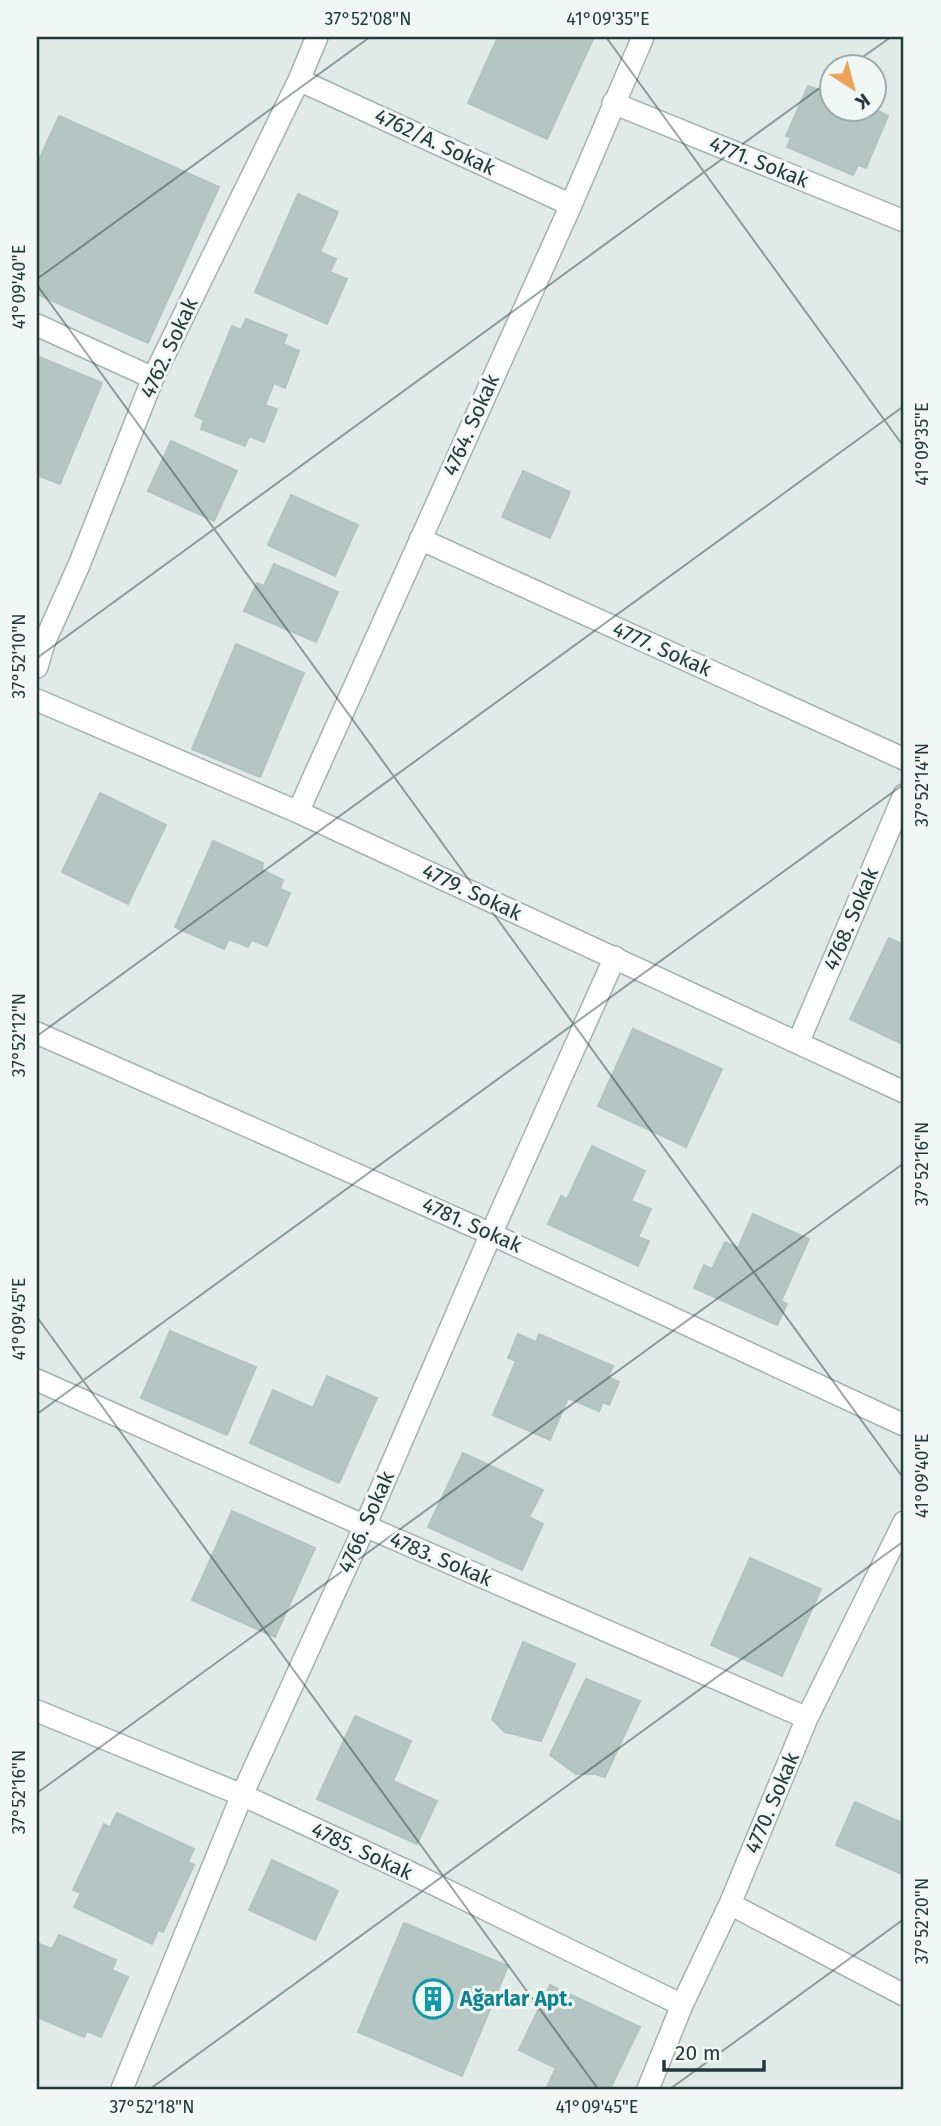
<svg xmlns="http://www.w3.org/2000/svg" width="941" height="2126" font-family="'Fira Sans',sans-serif">
<style>
.building{fill:#b5c5c2;stroke:#b2c4c1;stroke-width:2}
.lines{fill:none;stroke-linecap:round;stroke-linejoin:round}
.street-casing{stroke:#a3b2b0;stroke-width:24}
.street{stroke:#fff;stroke-width:21}
.ticks{fill:none;stroke:#213a3a;stroke-width:2;stroke-opacity:0.45}
.labels{text-anchor:middle;stroke-width:6;stroke-linejoin:round;paint-order:stroke}
.street-label{font-size:21px;fill:#213a3a;stroke:#f0f7f5}
.culture-label{font-size:21px;font-weight:bold;fill:#0d838f;stroke:#f0f7f5;text-anchor:start}
.neatline{fill:none;stroke:#213a3a;stroke-width:2.5}
.ticks-label{font-size:18px;text-anchor:middle;fill:#213a3a}
</style>
<rect width="100%" height="100%" fill="#e0ebe8"/>
<path class="building" d="M 498,37 L 594,37 L 547,139 L 468,103 Z
M 825,83 L 832,86 L 832,108 L 873,108 L 888,116 L 866,168 L 858,165 L 853,175 L 787,147 L 791,138 L 786,136 L 808,86 L 822,91 Z
M 59,116 L 219,187 L 148,343 L 37,294 L 37,164 Z
M 298,194 L 338,212 L 320,252 L 336,259 L 330,272 L 347,279 L 327,324 L 255,292 Z
M 246,319 L 287,335 L 283,344 L 299,351 L 285,388 L 274,383 L 265,405 L 277,409 L 264,442 L 249,436 L 245,446 L 201,429 L 204,420 L 195,416 L 232,326 L 241,330 Z
M 37,356 L 102,383 L 60,484 L 37,475 Z
M 171,441 L 237,471 L 214,521 L 148,491 Z
M 523,471 L 570,492 L 550,538 L 502,517 Z
M 291,495 L 358,525 L 335,576 L 268,545 Z
M 274,564 L 338,592 L 316,642 L 244,611 L 257,583 L 264,586 Z
M 236,644 L 304,673 L 260,777 L 192,749 Z
M 100,793 L 166,825 L 128,904 L 62,872 Z
M 213,841 L 263,863 L 262,870 L 283,880 L 280,889 L 290,893 L 267,946 L 252,940 L 248,947 L 229,939 L 224,949 L 175,927 Z
M 889,938 L 904,945 L 904,1045 L 850,1019 Z
M 633,1029 L 722,1069 L 686,1147 L 598,1106 Z
M 592,1146 L 645,1171 L 631,1201 L 651,1209 L 638,1237 L 649,1241 L 638,1266 L 548,1224 L 561,1196 L 567,1199 Z
M 753,1214 L 809,1239 L 781,1301 L 787,1304 L 777,1325 L 694,1288 L 704,1265 L 712,1269 L 725,1242 L 738,1248 Z
M 170,1331 L 256,1367 L 227,1435 L 141,1398 Z
M 518,1334 L 536,1342 L 539,1334 L 613,1366 L 608,1377 L 619,1382 L 609,1405 L 603,1402 L 599,1411 L 568,1398 L 550,1440 L 493,1415 L 516,1361 L 508,1358 Z
M 327,1376 L 377,1398 L 339,1483 L 250,1443 L 273,1390 L 313,1408 Z
M 463,1453 L 543,1490 L 529,1517 L 543,1524 L 522,1570 L 428,1527 Z
M 232,1511 L 315,1548 L 275,1637 L 192,1600 Z
M 750,1558 L 821,1589 L 782,1676 L 711,1645 Z
M 523,1642 L 575,1664 L 541,1741 L 505,1732 L 492,1719 Z
M 586,1679 L 640,1701 L 605,1777 L 595,1774 L 576,1774 L 550,1755 Z
M 355,1716 L 411,1741 L 393,1781 L 437,1801 L 417,1844 L 317,1799 Z
M 855,1802 L 904,1824 L 904,1875 L 836,1845 Z
M 117,1813 L 194,1849 L 188,1862 L 194,1865 L 163,1932 L 158,1930 L 152,1944 L 74,1907 L 81,1893 L 73,1890 L 104,1824 L 110,1827 Z
M 272,1860 L 338,1891 L 315,1940 L 249,1910 Z
M 404,1923 L 508,1966 L 462,2076 L 358,2032 Z
M 59,1935 L 116,1960 L 112,1970 L 128,1977 L 101,2037 L 87,2031 L 84,2037 L 37,2017 L 37,1943 L 52,1949 Z
M 550,1985 L 640,2027 L 610,2089 L 546,2089 L 556,2068 L 519,2050 Z"/>
<g class="lines">
<g class="street-casing">
<path id="street" d="M 299,80 L 571,205
M 613,103 L 904,221
M 37,325 L 153,378
M 420,539 L 904,759
M 37,667 L 44,643 L 79,565 L 153,378 L 299,80 L 317,37
M 37,700 L 298,812 L 904,1092
M 298,812 L 571,205 L 643,37
M 37,1033 L 491,1234 L 904,1425
M 798,1043 L 904,795
M 37,1380 L 365,1526 L 807,1718
M 37,1711 L 242,1795 L 411,1873 L 682,2005
M 730,1904 L 904,1995
M 122,2089 L 242,1795 L 365,1526 L 491,1234 L 615,957
M 648,2089 L 682,2005 L 730,1904 L 807,1718 L 904,1522"/>
</g>
<use href="#street" class="street"/>
</g>
<path class="ticks" d="M 606,37 L 904,447M 850,66 L 891,37M 37,279 L 370,37M 37,285 L 904,1479M 37,658 L 832,79M 37,1036 L 904,406M 37,1317 L 598,2089M 37,1414 L 904,784M 37,1793 L 904,1163M 150,2089 L 904,1541M 670,2089 L 904,1919"/>
<defs>
<g id="building-ring" transform="scale(2.0125)"><circle r="9.5" fill="#f0f7f5" stroke="#0f9aa8" stroke-width="1.5"/><path d="M-4-6H4V6H1V3H-1V6H-4ZM-2.5-4.3h1.7v1.8h-1.7ZM.8-4.3h1.7v1.8H.8ZM-2.5-1h1.7V.8h-1.7ZM.8-1h1.7V.8H.8Z" fill="#0f9aa8"/></g>
</defs>
<g fill-rule="evenodd">
<use href="#building-ring" x="433" y="1999"/>
</g>
<g class="labels">
<g class="street-label">
<text transform="translate(435 142) rotate(25)" y="7">4762/A. Sokak</text>
<text transform="translate(759 162) rotate(22)" y="7">4771. Sokak</text>
<text transform="translate(169 348) rotate(-65)" y="7">4762. Sokak</text>
<text transform="translate(471 425) rotate(-66)" y="7">4764. Sokak</text>
<text transform="translate(662 649) rotate(24)" y="7">4777. Sokak</text>
<text transform="translate(472 892) rotate(25)" y="7">4779. Sokak</text>
<text transform="translate(851 919) rotate(-67)" y="7">4768. Sokak</text>
<text transform="translate(472 1225) rotate(24)" y="7">4781. Sokak</text>
<text transform="translate(366 1522) rotate(-66)" y="7">4766. Sokak</text>
<text transform="translate(441 1559) rotate(23)" y="7">4783. Sokak</text>
<text transform="translate(772 1803) rotate(-67)" y="7">4770. Sokak</text>
<text transform="translate(362 1851) rotate(25)" y="7">4785. Sokak</text>
</g>
<g class="culture-label">
<text x="460" y="2006">Ağarlar Apt.</text>
</g>
</g>
<rect width="941" height="2126" fill="none" stroke="#f0f7f5" stroke-width="77"/>
<g transform="translate(853 88) rotate(144)"><circle r="33" fill="#f0f7f5" stroke="#9dabaa" stroke-width="2"/>
<path d="M0-5L12 26L0 18L-12 26Z" fill="#efa359"/>
<text y="-10" font-size="19" font-weight="bold" text-anchor="middle" fill="#213a3a">K</text>
</g>
<path d="M664 2060v10h100v-10" fill="none" stroke="#213a3a" stroke-width="3.5"/>
<text x="675" y="2060" font-size="21" fill="#213a3a" stroke="#f0f7f5" stroke-width="5" paint-order="stroke">20 m</text>
<rect x="38" y="38" width="864" height="2050" class="neatline"/>
<g class="ticks-label">
<text x="368" y="25">37°52'08"N</text>
<text x="608" y="25">41°09'35"E</text>
<text transform="translate(19 287) rotate(-90)" y="6">41°09'40"E</text>
<text transform="translate(922 444) rotate(-90)" y="6">41°09'35"E</text>
<text transform="translate(19 656) rotate(-90)" y="6">37°52'10"N</text>
<text transform="translate(922 785) rotate(-90)" y="6">37°52'14"N</text>
<text transform="translate(19 1035) rotate(-90)" y="6">37°52'12"N</text>
<text transform="translate(922 1164) rotate(-90)" y="6">37°52'16"N</text>
<text transform="translate(19 1319) rotate(-90)" y="6">41°09'45"E</text>
<text transform="translate(922 1476) rotate(-90)" y="6">41°09'40"E</text>
<text transform="translate(19 1792) rotate(-90)" y="6">37°52'16"N</text>
<text transform="translate(922 1921) rotate(-90)" y="6">37°52'20"N</text>
<text x="152" y="2113">37°52'18"N</text>
<text x="597" y="2113">41°09'45"E</text>
</g>
</svg>
